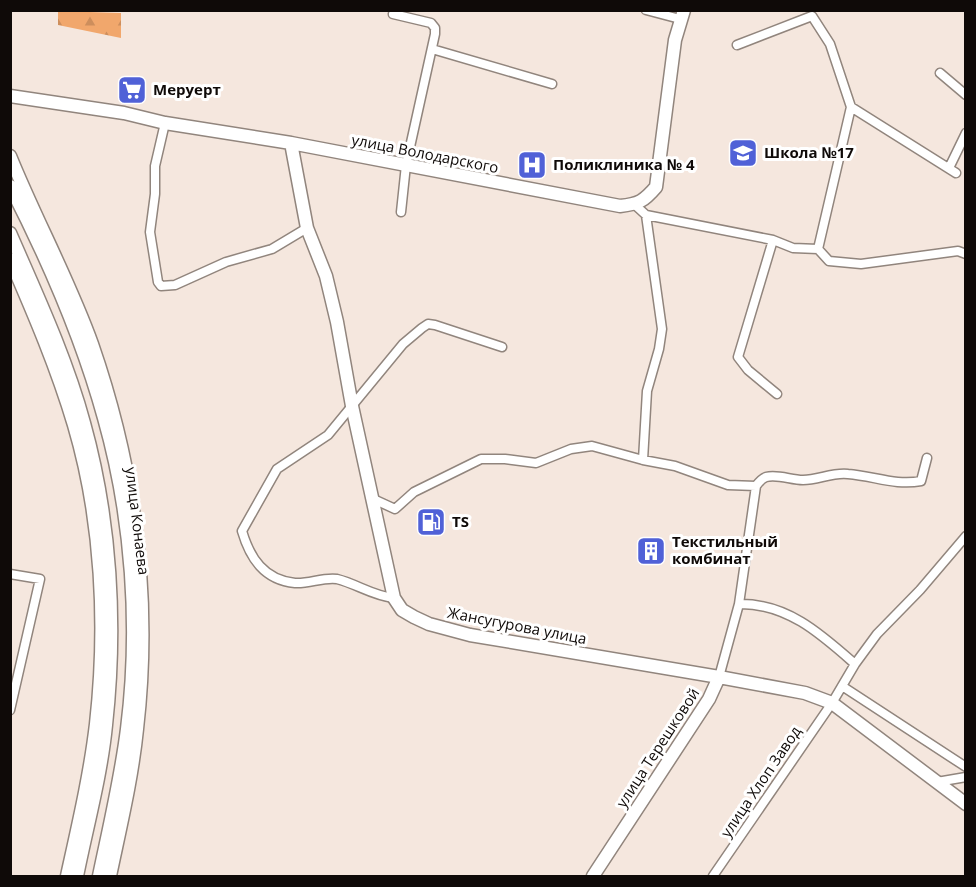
<svg xmlns="http://www.w3.org/2000/svg" width="976" height="887" font-family="'Open Sans',sans-serif">
<style>
.forest{fill:url(#forest-firs)}
.lines{fill:none;stroke-linecap:round;stroke-linejoin:round}
.street-casing{stroke:#91857d;stroke-width:11}
.secondary-casing{stroke:#91857d;stroke-width:15}
.street{stroke:#fff;stroke-width:8}
.secondary{stroke:#fff;stroke-width:12}
.labels{text-anchor:middle;stroke-width:6;stroke-linejoin:round;paint-order:stroke}
.poi-label{font-size:15px;font-weight:bold;fill:#0f0a08;stroke:#fff;text-anchor:start}
.street-label{font-size:15px;fill:#0f0a08;stroke:#fff}
</style>
<defs>
<pattern id="forest-firs" width="22" height="20" patternUnits="userSpaceOnUse" patternTransform="scale(1.5)"><rect width="22" height="20" fill="#f1a76c"/><path d="M5 1l3.5 6h-7zM16 11l3.5 6h-7z" fill="#cd8e5c"/></pattern>
</defs>
<rect width="100%" height="100%" fill="#f5e7de"/>
<path class="forest" d="M 58,11 L 121,13 L 121,38 L 58,25 Z"/>
<g class="lines">
<g class="street-casing">
<path id="street" d="M 646,10 L 680,19
M 393,14 L 431,23 L 435,28 L 435,34 L 406,165 L 401,212
M 737,45 L 812,16 L 830,44 L 851,107 L 818,249
M 432,49 L 552,84
M 940,73 L 966,95
M 851,107 L 956,173
M 165,123 L 155,166 L 155,194 L 150,232 L 158,282 L 161,286 L 175,285 L 226,262 L 272,249 L 307,228
M 949,168 L 966,133
M 634,204 L 646,215 L 773,240 L 793,248 L 818,249 L 829,261 L 861,264 L 958,251 L 966,254
M 773,240 L 738,357 L 748,370 L 777,394
M 643,460 L 647,391 L 659,349 L 662,329 L 646,215
M 756,486 C 759,482 761,479 766,477 C 778,474 791,480 803,480 C 818,480 833,472 848,474 C 874,476 896,486 921,481 L 927,458
M 371,498 L 395,509 L 414,492 L 481,459 L 505,459 L 536,463 L 571,449 L 592,446 L 643,460 L 675,466 L 728,485 L 756,486
M 10,574 L 40,579 L 10,710
M 394,598 C 373,596 357,584 337,579 C 323,577 309,584 295,583 C 264,580 250,558 242,531 L 277,469 L 328,435 L 403,344 L 422,328 L 428,324 L 435,325 L 502,347
M 739,604 C 787,603 821,634 855,664
M 719,677 L 739,604 L 756,486
M 842,686 L 966,767
M 937,782 L 966,777
M 713,876 L 832,703 L 855,664 L 877,634 L 920,590 L 966,536"/>
</g>
<g class="secondary-casing">
<path id="secondary" d="M 10,96 L 124,113 L 165,123 L 291,143 L 620,206 C 639,204 644,201 656,187 L 675,40 L 684,10
M 291,143 L 307,228 L 326,276 L 337,322 L 352,406 L 394,598 L 402,610 L 414,617 L 429,624 L 470,635 L 719,677 L 805,693 L 832,703 L 966,804
M 10,156 C 36,220 69,280 92,344 C 135,468 152,598 137,729 C 132,779 120,828 110,876
M 10,186 C 48,260 82,338 104,418 C 132,517 140,627 127,729 C 121,778 109,828 99,876
M 10,233 C 37,295 66,357 84,423 C 111,520 117,625 106,725 C 101,776 87,826 77,876
M 10,259 C 34,314 57,368 74,425 C 102,520 107,626 96,724 C 90,775 78,826 67,876
M 593,876 L 709,699 L 719,677"/>
</g>
<use href="#street" class="street"/>
<use href="#secondary" class="secondary"/>
</g>
<defs>
<g id="supermarket-square" transform="scale(1.5)"><rect x="-9" y="-9" width="18" height="18" rx="4" fill="#5061d7" stroke="#fff"/><path d="M-6-5.5h2.5l.6 2H6L4.5 2H-2.5L-4.4-4H-6ZM-1.5 3.2a1.3 1.3 0 1 0 .1 0ZM3 3.2a1.3 1.3 0 1 0 .1 0Z" fill="#fff"/></g>
<g id="school-square" transform="scale(1.5)"><rect x="-9" y="-9" width="18" height="18" rx="4" fill="#5061d7" stroke="#fff"/><path d="M0-5L7-2L0 1L-7-2ZM-4 1L0 2.5L4 1V4Q0 6-4 4Z" fill="#fff"/></g>
<g id="hospital-square" transform="scale(1.5)"><rect x="-9" y="-9" width="18" height="18" rx="4" fill="#5061d7" stroke="#fff"/><path d="M-5-5h3v3.5h4V-5h3V5h-3V1.5h-4V5h-3Z" fill="#fff"/></g>
<g id="fuel-square" transform="scale(1.5)"><rect x="-9" y="-9" width="18" height="18" rx="4" fill="#5061d7" stroke="#fff"/><path d="M-5.5-6h7V0h2V4h1.3V-2.5L3-4.5l.8-.8L6-3V5H2.5V1h-1V6h-7ZM-4.2-4.7v3.2H.2V-4.7Z" fill="#fff"/></g>
<g id="building-square" transform="scale(1.5)"><rect x="-9" y="-9" width="18" height="18" rx="4" fill="#5061d7" stroke="#fff"/><path d="M-4-6H4V6H1V3H-1V6H-4ZM-2.5-4.3h1.7v1.8h-1.7ZM.8-4.3h1.7v1.8H.8ZM-2.5-1h1.7V.8h-1.7ZM.8-1h1.7V.8H.8Z" fill="#fff"/></g>
</defs>
<g fill-rule="evenodd">
<use href="#supermarket-square" x="132" y="90"/>
<use href="#school-square" x="743" y="153"/>
<use href="#hospital-square" x="532" y="165"/>
<use href="#fuel-square" x="431" y="522"/>
<use href="#building-square" x="651" y="551"/>
</g>
<g class="labels">
<g class="poi-label">
<text x="153" y="95">Меруерт</text>
<text x="764" y="158">Школа №17</text>
<text x="553" y="170">Поликлиника № 4</text>
<text x="452" y="527">TS</text>
<text x="672" y="547">Текстильный<tspan x="672" dy="17">комбинат</tspan></text>
</g>
<g class="street-label">
<text transform="translate(425 154) rotate(11)" y="5">улица Володарского</text>
<text transform="translate(137 521) rotate(83)" y="5">улица Конаева</text>
<text transform="translate(517 626) rotate(11)" y="5">Жансугурова улица</text>
<text transform="translate(658 748) rotate(-57)" y="5">улица Терешковой</text>
<text transform="translate(761 782) rotate(-56)" y="5">улица Хлоп Завод</text>
</g>
</g>
<rect width="976" height="887" fill="none" stroke="#0f0a08" stroke-width="24"/>
</svg>
